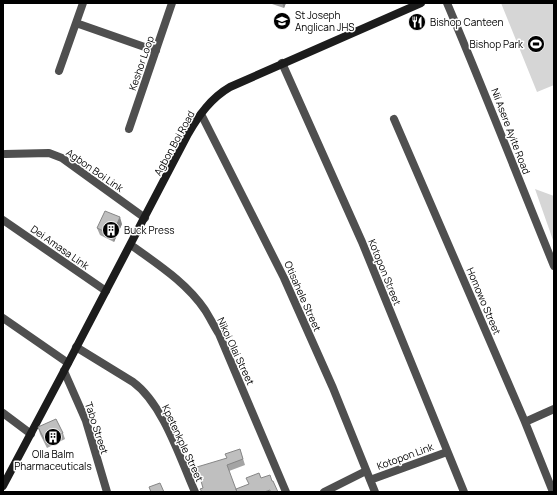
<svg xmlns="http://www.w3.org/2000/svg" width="557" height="495" font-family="Manrope,sans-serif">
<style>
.grass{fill:#d6d6d6}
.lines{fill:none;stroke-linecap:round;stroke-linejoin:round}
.street{stroke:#4f4f4f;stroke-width:8}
.secondary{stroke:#1c1c1c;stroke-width:8}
.wall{fill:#a4a4a4}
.shaded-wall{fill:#868686}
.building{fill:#bfbfbf;stroke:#868686}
.labels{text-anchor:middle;stroke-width:3;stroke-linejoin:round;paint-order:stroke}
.poi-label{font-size:10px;fill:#000;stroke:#fff;text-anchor:start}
.street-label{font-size:10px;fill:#000;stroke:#fff}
</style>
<rect width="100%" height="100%" fill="#fff"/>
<path class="grass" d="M 501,3 L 554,3 L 554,85 L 537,92 Z
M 535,189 L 554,196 L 554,243 Z"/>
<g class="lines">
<path class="street" d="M 447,3 C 484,90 518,178 554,266
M 76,23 L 156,51
M 282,63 L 362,242 L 464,492
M 59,71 L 83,3
M 201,114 L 284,278 L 333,388 L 375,492
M 394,119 L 525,422 L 553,492
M 129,129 L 172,3
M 5,154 L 49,153 L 62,158 L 145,218
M 3,220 L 106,291
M 131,245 C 157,264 186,282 205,310 C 210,318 214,326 219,334 L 286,492
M 3,318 L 68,363
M 76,347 L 133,382 C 163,404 180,458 195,492
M 64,371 L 86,421 L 107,492
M 3,413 L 31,434
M 525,422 L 554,409
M 370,480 L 447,452
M 324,492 L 366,471"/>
<path class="secondary" d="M 3,486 L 64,371 L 188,134 C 199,115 211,98 230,87 L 421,3"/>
</g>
<path class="wall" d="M 269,3 L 286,3 L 284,8 Z
M 122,224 L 114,242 L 100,235 L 97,228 Z
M 38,427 L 63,433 L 65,439 L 47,448 L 40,434 Z
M 240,449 L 245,465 L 229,471 L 203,488 L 227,458 Z"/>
<path class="shaded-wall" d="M 282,3 L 286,3 L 284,8 Z
M 120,217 L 122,224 L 114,242 L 112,235 Z"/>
<path class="building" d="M 105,211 L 120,217 L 112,235 L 97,228 Z
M 56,419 L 63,433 L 45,441 L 38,427 Z
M 240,449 L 243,459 L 227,465 L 237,492 L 202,492 L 200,489 L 203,488 L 197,467 L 227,458 L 225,454 Z
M 259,473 L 261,478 L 270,475 L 272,481 L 273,481 L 278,492 L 270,492 L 270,490 L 264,492 L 237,492 L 236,489 L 249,484 L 246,478 Z
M 160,483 L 164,492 L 151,492 L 149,487 Z"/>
<defs>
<g id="school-disc" transform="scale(0.9)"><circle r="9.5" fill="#000" stroke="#fff"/><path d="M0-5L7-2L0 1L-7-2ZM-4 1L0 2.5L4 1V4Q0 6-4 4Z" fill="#fff"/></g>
<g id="restaurant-disc" transform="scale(0.9)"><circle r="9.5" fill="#000" stroke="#fff"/><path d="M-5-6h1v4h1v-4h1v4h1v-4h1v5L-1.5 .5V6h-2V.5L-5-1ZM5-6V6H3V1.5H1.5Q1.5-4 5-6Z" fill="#fff"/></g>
<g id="stadium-disc" transform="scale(0.9)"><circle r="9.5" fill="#000" stroke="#fff"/><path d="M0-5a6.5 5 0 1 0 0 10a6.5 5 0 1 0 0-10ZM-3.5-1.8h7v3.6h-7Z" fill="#fff"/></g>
<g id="building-disc" transform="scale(0.9)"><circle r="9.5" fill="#000" stroke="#fff"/><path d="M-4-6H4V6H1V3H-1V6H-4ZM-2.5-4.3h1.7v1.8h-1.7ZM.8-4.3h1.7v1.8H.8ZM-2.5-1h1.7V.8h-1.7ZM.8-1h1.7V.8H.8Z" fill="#fff"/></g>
</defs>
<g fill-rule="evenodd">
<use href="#school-disc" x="282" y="21"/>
<use href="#restaurant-disc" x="417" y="22"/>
<use href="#stadium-disc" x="536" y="44"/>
<use href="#building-disc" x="111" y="230"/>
<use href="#building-disc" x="53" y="437"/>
</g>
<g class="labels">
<g class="poi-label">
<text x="295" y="19">St Joseph<tspan x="295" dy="12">Anglican JHS</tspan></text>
<text x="430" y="26">Bishop Canteen</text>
<text x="523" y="48" text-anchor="end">Bishop Park</text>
<text x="124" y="234">Buck Press</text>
<text x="53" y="458" text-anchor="middle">Olla Balm<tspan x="53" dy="12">Pharmaceuticals</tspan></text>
</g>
<g class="street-label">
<text transform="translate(141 63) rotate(-71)" y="4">Keshor Loop</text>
<text transform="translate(511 131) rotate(69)" y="4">Nii Asere Ayite Road</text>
<text transform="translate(174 143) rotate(-61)" y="4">Agbon Boi Road</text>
<text transform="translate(95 170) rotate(35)" y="4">Agbon Boi Link</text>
<text transform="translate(60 247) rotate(35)" y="4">Dei Amasa Link</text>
<text transform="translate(385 272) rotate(68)" y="4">Kotopon Street</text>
<text transform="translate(303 296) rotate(66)" y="4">Otisahele Street</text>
<text transform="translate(484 301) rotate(67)" y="4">Homowo Street</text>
<text transform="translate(236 351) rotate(65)" y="4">Nikoi Olai Street</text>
<text transform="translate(97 428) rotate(72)" y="4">Tabo Street</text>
<text transform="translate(183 443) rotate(65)" y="4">Kpetenkple Street</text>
<text transform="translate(405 456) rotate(-20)" y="4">Kotopon Link</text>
</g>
</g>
<rect width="557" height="495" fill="none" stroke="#000000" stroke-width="8"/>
</svg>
